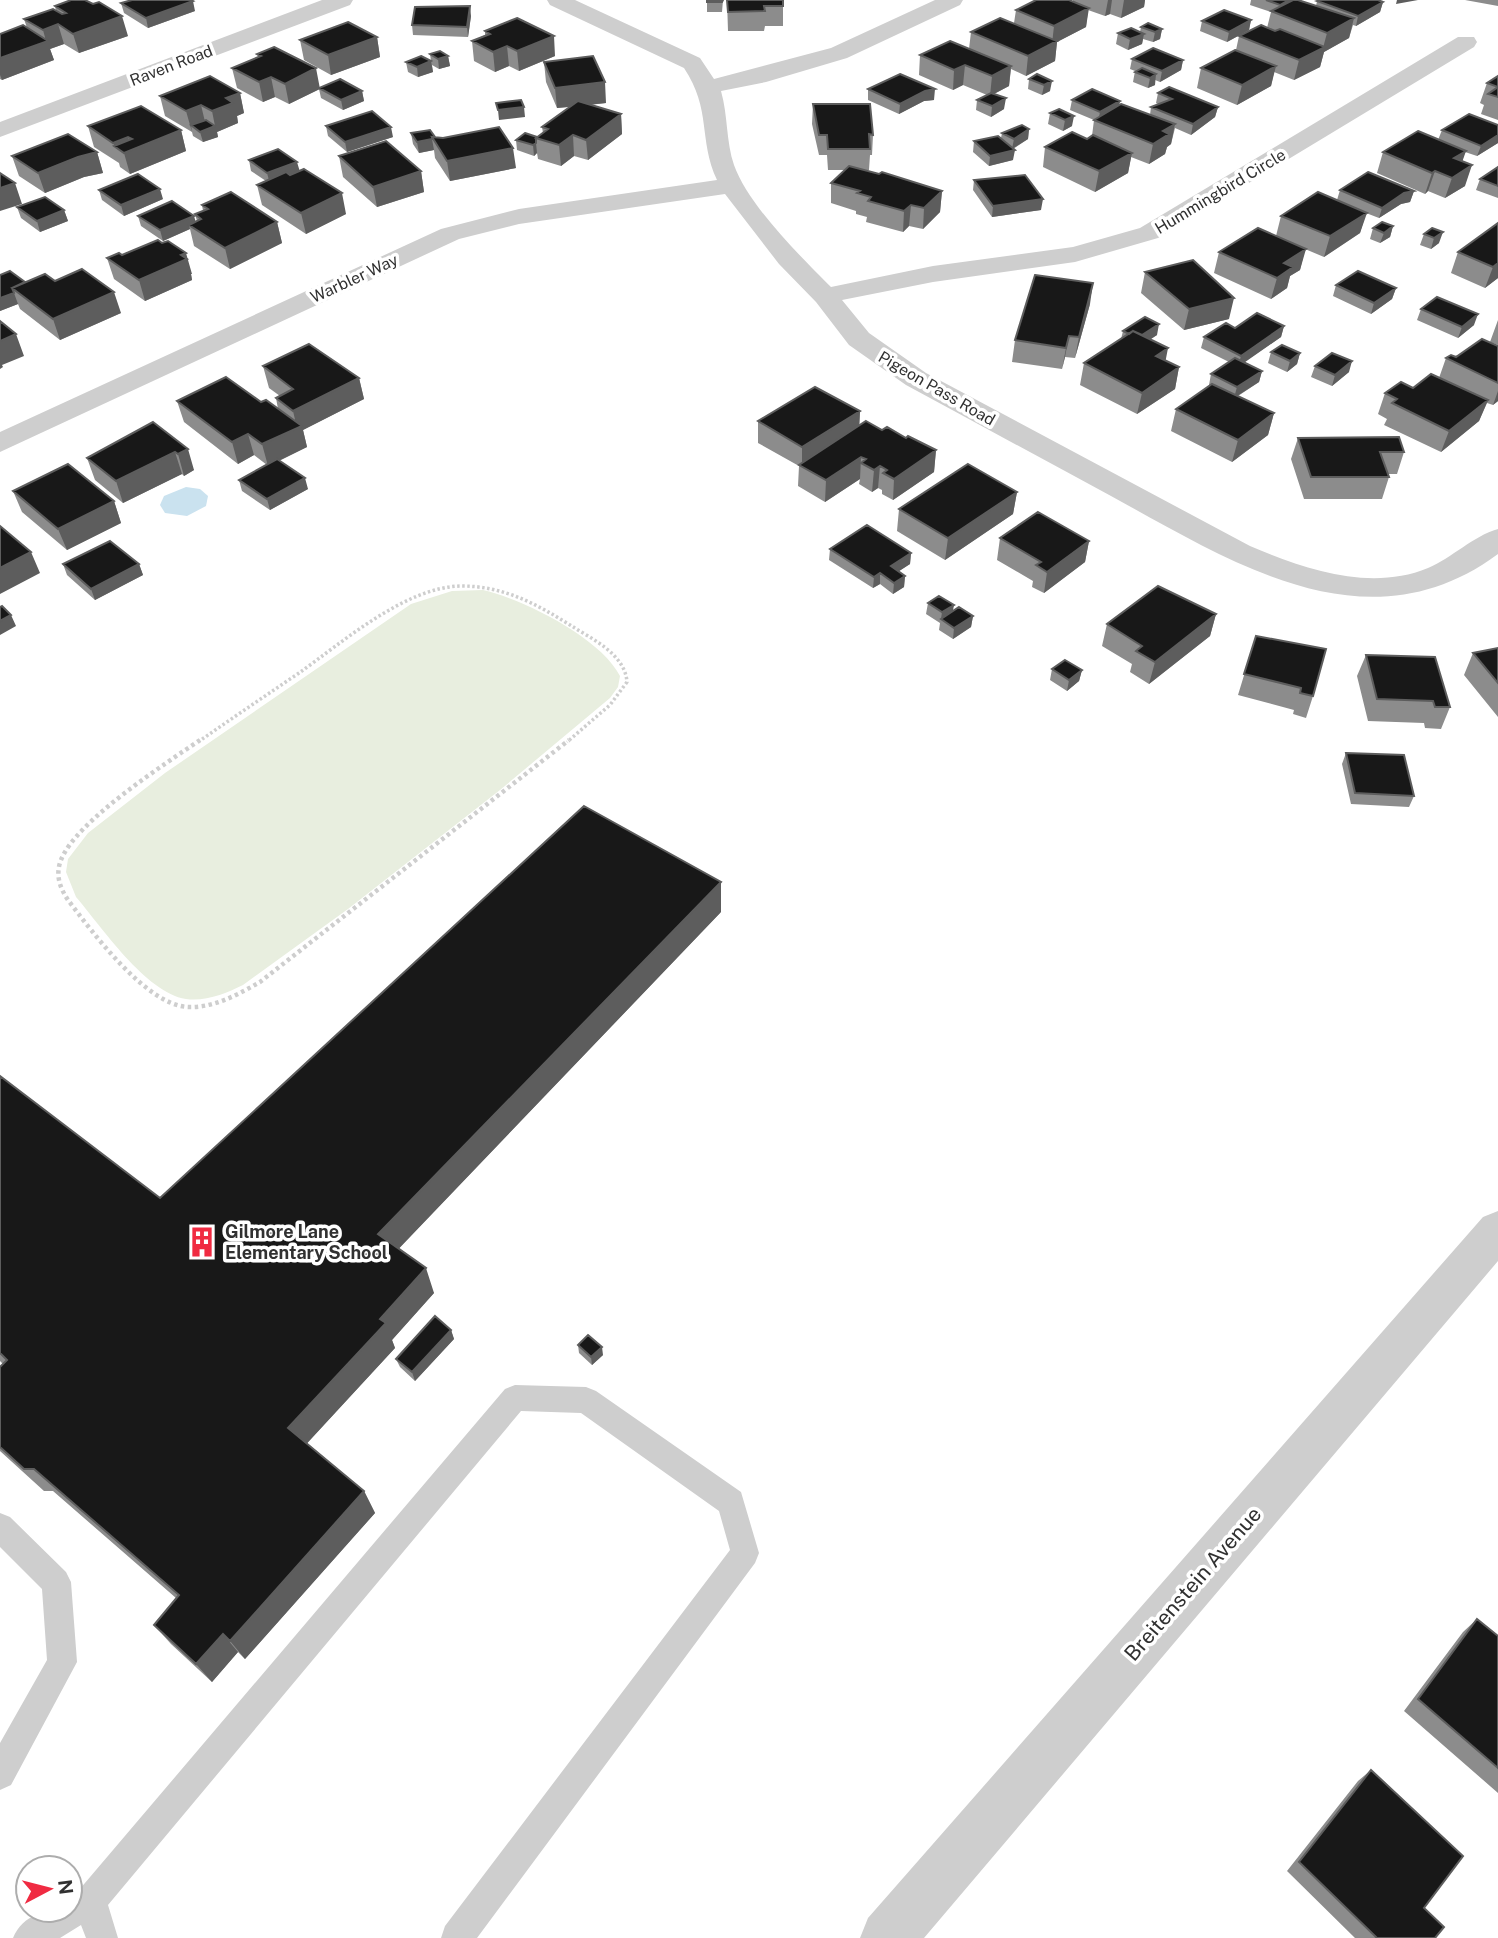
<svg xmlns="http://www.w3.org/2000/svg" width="1498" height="1938" font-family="'Public Sans',sans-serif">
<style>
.green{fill:#e8eedf}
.water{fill:#cae2ef}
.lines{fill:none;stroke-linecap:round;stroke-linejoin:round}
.path-far1{stroke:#cecece;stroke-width:3.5;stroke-dasharray:2.5 2.5;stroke-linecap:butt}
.path{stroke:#cecece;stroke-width:4.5;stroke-dasharray:3.5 3.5;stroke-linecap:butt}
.service{fill:#cecece;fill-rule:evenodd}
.minor{fill:#cecece;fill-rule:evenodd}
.wall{fill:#8c8c8c}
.shaded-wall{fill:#5d5d5d}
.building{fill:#181818;stroke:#5d5d5d;stroke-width:2}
.labels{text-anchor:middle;stroke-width:7;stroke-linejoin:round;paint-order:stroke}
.far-street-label{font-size:16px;fill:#313131;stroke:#fff}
.poi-label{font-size:18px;font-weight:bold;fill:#313131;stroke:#fff;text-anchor:start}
.near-street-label{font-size:21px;fill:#313131;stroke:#fff}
</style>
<rect width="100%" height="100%" fill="#fff"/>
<path class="green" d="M 483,590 C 523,599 601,638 620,676 L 618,687 L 610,698 L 500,790 L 348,909 L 243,985 C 227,993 205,1002 186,999 C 146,993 101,926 76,897 L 66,872 L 68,859 L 88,833 L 165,773 L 411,604 L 452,591 Z"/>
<path class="water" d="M 186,487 L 200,489 L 208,496 L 206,506 L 187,516 L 165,513 L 160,505 L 164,496 Z"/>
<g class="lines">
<path class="path-far1" d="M 198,742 C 231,719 265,696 299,673 C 343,642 405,587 461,586 C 503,586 535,603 570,625 C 592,639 625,654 627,682 L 610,705 L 567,742"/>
<path class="path" d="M 200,740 C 165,764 76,821 61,860 C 55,875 60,888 68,900 C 93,933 146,1005 188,1007 C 214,1008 239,994 260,982 L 569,740"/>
<path class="service" d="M 515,1385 L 586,1387 L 596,1391 L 741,1492 L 759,1553 L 755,1563 L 477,1938 L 441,1938 L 445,1926 L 730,1550 L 719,1511 L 581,1413 L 521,1411 L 108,1905 L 118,1938 L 86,1938 L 81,1925 L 60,1938 L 13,1938 C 23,1914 46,1910 70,1910 L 70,1895 L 79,1890 L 505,1389 Z
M 0,1513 L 10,1517 L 66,1572 L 71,1582 L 77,1662 L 11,1785 L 0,1790 L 0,1743 L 47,1660 L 42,1589 L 0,1547 Z"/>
<path class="minor" d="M 322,0 L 353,0 L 350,5 L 0,137 L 0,122 Z
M 547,0 L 575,0 L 700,58 L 714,79 L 831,48 L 935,0 L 963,0 L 960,5 L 847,58 L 766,82 L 721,91 C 728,115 726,142 734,165 C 748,205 801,257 831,287 L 933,266 L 1073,247 L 1140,228 L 1458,37 L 1474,37 L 1477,42 L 1474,47 L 1158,238 L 1075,262 L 933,282 L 842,300 L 869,333 L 926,373 L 1250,546 C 1304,569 1370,592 1428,568 C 1452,558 1473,536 1498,529 L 1498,554 C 1367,651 1232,562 1111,496 C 1043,459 974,422 906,385 L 849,345 L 816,302 L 779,264 L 725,194 L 519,224 L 459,239 L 0,452 L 0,432 L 441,229 L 519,209 L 717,180 C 698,139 712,110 684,68 L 550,5 Z
M 1498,1211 L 1498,1261 L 924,1938 L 860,1938 L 868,1918 L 1483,1217 Z"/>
</g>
<path class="wall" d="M 707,0 L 723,0 L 722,12 L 707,12 Z
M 727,0 L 783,6 L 783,26 L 765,26 L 764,31 L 728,31 Z
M 1073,0 L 1145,0 L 1144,7 L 1121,18 L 1110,14 L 1105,16 L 1088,10 L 1086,27 L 1057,42 L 1055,61 L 1026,76 L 1011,69 L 1009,86 L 994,94 L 1004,109 L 991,117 L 976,110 L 977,100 L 987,95 L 963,85 L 953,90 L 919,75 L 920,55 L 969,49 L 971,32 L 1014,23 L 1016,10 L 1073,2 Z
M 1251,0 L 1292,0 L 1316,6 L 1317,1 L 1383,2 L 1380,12 L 1356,26 L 1353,25 L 1349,38 L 1324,52 L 1320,67 L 1294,80 L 1274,72 L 1271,86 L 1237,105 L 1197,88 L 1201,68 L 1236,50 L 1239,36 L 1267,28 L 1271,12 L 1250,5 Z
M 1465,0 L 1498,0 L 1498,6 Z
M 121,3 L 195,11 L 148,28 L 124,13 Z
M 55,6 L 128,36 L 79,53 L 64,44 L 50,49 L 54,60 L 2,80 L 0,79 L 0,34 L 27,28 L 24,19 L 56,11 Z
M 471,16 L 468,37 L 413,35 L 412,25 Z
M 1251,20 L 1249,30 L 1227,42 L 1200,31 L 1202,21 Z
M 1141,27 L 1162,29 L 1160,39 L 1153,42 L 1143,39 L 1142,44 L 1128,50 L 1116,44 L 1118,33 L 1140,32 Z
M 485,31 L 555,56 L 519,71 L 509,66 L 495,72 L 474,61 L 472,41 L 485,35 Z
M 377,37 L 380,57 L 331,75 L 304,60 L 300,40 Z
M 257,54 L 319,88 L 362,91 L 364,101 L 343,110 L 321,98 L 319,89 L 289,104 L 275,97 L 263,102 L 237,88 L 232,68 L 258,57 Z
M 430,54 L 448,56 L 450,66 L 439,69 L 432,65 L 433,72 L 418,77 L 408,72 L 406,62 L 431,61 Z
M 1132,59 L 1183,60 L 1181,70 L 1160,82 L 1155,80 L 1155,85 L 1148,88 L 1133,82 L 1135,71 L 1130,69 Z
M 544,62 L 606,103 L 589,105 L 621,114 L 622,134 L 588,160 L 574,156 L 561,166 L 538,159 L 537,153 L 534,156 L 517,150 L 516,140 L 537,137 L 543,133 L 542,127 L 570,107 L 557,108 L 546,82 Z
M 1037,74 L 1050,91 L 1042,95 L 1028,89 L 1029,79 Z
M 1498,76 L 1498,120 L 1481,114 L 1484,105 L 1480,103 L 1487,83 Z
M 868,89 L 934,100 L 924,101 L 899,114 L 868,100 Z
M 240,93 L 244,113 L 237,116 L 238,123 L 217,132 L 218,137 L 203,142 L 193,136 L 192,132 L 165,116 L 160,96 Z
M 1158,93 L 1218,107 L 1215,117 L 1191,135 L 1175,128 L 1171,144 L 1167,147 L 1165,154 L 1149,164 L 1131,157 L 1128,173 L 1095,192 L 1043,167 L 1045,147 L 1087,139 L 1092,136 L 1094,120 L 1070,110 L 1072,100 L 1120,101 L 1119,105 L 1150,115 L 1151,107 L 1158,104 L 1156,103 Z
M 813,104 L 873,135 L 872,155 L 870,155 L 869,170 L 863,170 L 942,191 L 940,212 L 923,229 L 909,226 L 903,232 L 866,222 L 867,217 L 856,214 L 856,211 L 831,203 L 831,183 L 845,170 L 828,170 L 827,155 L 819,155 L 812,124 Z
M 1059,109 L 1072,126 L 1063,131 L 1048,124 L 1050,113 Z
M 1498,125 L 1498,143 L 1477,156 L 1465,152 L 1462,161 L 1465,186 L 1445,198 L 1428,191 L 1425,194 L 1377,173 L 1383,152 L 1438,140 L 1442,130 Z
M 88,126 L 181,130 L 186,151 L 130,174 L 120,167 L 119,163 L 94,147 Z
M 326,126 L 393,137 L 347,152 L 328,136 Z
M 1029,129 L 1028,139 L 1013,149 L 1013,160 L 989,166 L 973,152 L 974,141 L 1001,138 L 1002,133 Z
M 411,133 L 435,137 L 516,168 L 450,181 L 435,158 L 434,150 L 419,153 L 413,144 Z
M 97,152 L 103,173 L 84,177 L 45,193 L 19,176 L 12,156 Z
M 339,156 L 421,171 L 424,192 L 377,207 L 343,177 Z
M 249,160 L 299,171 L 346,214 L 306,234 L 262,205 L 257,185 L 266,181 L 251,171 Z
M 1498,167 L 1498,198 L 1476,190 L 1480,179 Z
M 974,180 L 1041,210 L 992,217 L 973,190 Z
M 99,190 L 163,199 L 124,216 L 102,200 Z
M 1340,190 L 1414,191 L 1410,202 L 1401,204 L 1379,218 L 1366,213 L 1360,233 L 1324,257 L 1305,249 L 1300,270 L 1290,276 L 1287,288 L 1271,299 L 1214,273 L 1219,252 L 1276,236 L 1281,216 L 1337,200 Z
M 202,205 L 277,222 L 282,243 L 230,269 L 194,246 L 190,229 L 163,241 L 141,226 L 138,216 L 195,222 L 197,221 L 195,214 L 203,211 Z
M 17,207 L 64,210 L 68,221 L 40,232 L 21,218 Z
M 1498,223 L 1498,278 L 1485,288 L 1451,273 L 1458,252 Z
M 1393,226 L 1390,237 L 1380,243 L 1370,239 L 1373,228 Z
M 1432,228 L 1439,243 L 1431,249 L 1420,245 L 1424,234 Z
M 122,255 L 192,274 L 191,274 L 192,280 L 145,301 L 114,279 L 107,258 Z
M 1145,272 L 1229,319 L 1184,330 L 1141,293 Z
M 0,275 L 25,282 L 55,281 L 121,313 L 60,340 L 20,309 L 18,304 L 0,311 Z
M 1336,285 L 1396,288 L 1392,299 L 1371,314 L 1333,296 Z
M 1090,304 L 1075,358 L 1065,357 L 1062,369 L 1012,362 L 1015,340 Z
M 1421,309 L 1474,325 L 1458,338 L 1417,320 Z
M 1498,320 L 1498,345 L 1490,342 Z
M 1284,326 L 1281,337 L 1244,362 L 1262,371 L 1259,382 L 1238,396 L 1274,413 L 1268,435 L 1232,462 L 1171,431 L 1176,409 L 1210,385 L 1209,385 L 1211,374 L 1229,362 L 1201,348 L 1204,337 L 1235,328 Z
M 1123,331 L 1157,335 L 1151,339 L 1166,361 L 1179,367 L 1175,389 L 1137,414 L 1080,385 L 1084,363 L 1121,339 Z
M 1498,346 L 1498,401 L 1493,405 L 1487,403 L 1479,421 L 1441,452 L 1384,425 L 1387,419 L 1378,414 L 1385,393 L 1413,388 L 1439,378 L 1446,358 Z
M 1271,352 L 1300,353 L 1297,364 L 1287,372 L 1268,363 Z
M 263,366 L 359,378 L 364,399 L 303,430 L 307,447 L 279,461 L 308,489 L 270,510 L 242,491 L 239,480 L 267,465 L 254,455 L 238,464 L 184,422 L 177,401 L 278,409 L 276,398 L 280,396 L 269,388 Z
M 1315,366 L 1349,372 L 1332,386 L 1311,377 Z
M 860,411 L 859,426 L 882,430 L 906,438 L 936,450 L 934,472 L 893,500 L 882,494 L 882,490 L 878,488 L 872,492 L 859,484 L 860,479 L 825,502 L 798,486 L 799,466 L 758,443 L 758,421 Z
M 153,422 L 194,470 L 184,476 L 182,474 L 123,503 L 95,480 L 87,458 Z
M 1298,438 L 1404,452 L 1397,474 L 1388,474 L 1389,477 L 1382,499 L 1304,499 L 1291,459 Z
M 13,491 L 114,501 L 121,523 L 67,550 L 22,512 Z
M 1017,492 L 1013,514 L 945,560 L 897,531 L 899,509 Z
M 1000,538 L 1089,541 L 1085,562 L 1044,593 L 1032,587 L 1033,581 L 997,560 Z
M 830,549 L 911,553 L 910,564 L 899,571 L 905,576 L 904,587 L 893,594 L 880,584 L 873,588 L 829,560 Z
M 63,564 L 139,564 L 143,575 L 95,600 L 67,575 Z
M 928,603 L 973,616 L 971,627 L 953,639 L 939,630 L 940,623 L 926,614 Z
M 1216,614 L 1210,636 L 1149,684 L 1130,672 L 1132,664 L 1102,646 L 1107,624 Z
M 1256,636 L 1313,696 L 1306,718 L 1293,714 L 1294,710 L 1238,695 Z
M 1498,648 L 1498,717 L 1464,675 L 1473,653 Z
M 1366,655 L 1450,707 L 1441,729 L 1425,728 L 1424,723 L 1368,721 L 1357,676 Z
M 1052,669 L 1082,670 L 1079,681 L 1067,691 L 1050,680 Z
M 1346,753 L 1414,796 L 1409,807 L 1351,804 L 1342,764 Z
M 721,912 L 399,1248 L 434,1293 L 392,1340 L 395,1348 L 307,1443 L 364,1491 L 375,1513 L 245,1659 L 238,1652 L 212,1682 L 171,1644 L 154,1625 L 176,1598 L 53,1491 L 44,1491 L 0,1451 L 0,1367 L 3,1364 L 0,1361 L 0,1076 L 160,1198 Z
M 451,1330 L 454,1339 L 415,1381 L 400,1367 L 396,1359 Z
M 578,1345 L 603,1355 L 592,1365 L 579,1353 Z
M 1477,1619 L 1498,1636 L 1498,1793 L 1404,1711 L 1463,1632 Z
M 1371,1770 L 1424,1908 L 1435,1938 L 1355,1938 L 1287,1871 L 1358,1781 Z"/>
<path class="shaded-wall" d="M 1108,0 L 1112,0 L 1110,14 L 1105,16 Z
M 1124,0 L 1145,0 L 1144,7 L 1121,18 Z
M 1397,0 L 1418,0 L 1396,4 Z
M 193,1 L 195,11 L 148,28 L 146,18 Z
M 1383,2 L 1380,12 L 1356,26 L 1358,16 Z
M 470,6 L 471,16 L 468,37 L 467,27 Z
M 1089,8 L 1086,27 L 1057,42 L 1055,61 L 1026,76 L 1028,56 L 1052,44 L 1054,26 Z
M 122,16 L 128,36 L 79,53 L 73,34 Z
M 1354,18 L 1349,38 L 1324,52 L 1320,67 L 1294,80 L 1299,60 L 1323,48 L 1327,33 Z
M 1251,20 L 1249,30 L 1227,42 L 1229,32 Z
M 58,24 L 64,44 L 50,49 L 54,60 L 2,80 L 0,75 L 0,58 L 46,41 L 43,30 Z
M 1162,29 L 1160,39 L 1153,42 L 1155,32 Z
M 1144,34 L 1142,44 L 1128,50 L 1130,39 Z
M 554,36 L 555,56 L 519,71 L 517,51 Z
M 377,37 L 380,57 L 331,75 L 328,55 Z
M 507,46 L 509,66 L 495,72 L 493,52 Z
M 448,56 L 450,66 L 439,69 L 438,59 Z
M 1183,60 L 1181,70 L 1160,82 L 1162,71 Z
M 431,61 L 433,72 L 418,77 L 417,67 Z
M 965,65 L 963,85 L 953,90 L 954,70 Z
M 1011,66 L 1009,86 L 990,96 L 992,76 Z
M 1276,66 L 1271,86 L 1237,105 L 1242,85 Z
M 316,68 L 320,89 L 289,104 L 285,84 Z
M 1156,74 L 1155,85 L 1148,88 L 1150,78 Z
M 271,77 L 275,97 L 263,102 L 259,82 Z
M 1052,81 L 1050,91 L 1042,95 L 1044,85 Z
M 605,82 L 606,103 L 557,108 L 555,88 Z
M 935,89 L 934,100 L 924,101 L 899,114 L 900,104 L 925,91 Z
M 362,91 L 364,101 L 343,110 L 341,100 Z
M 240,93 L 244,113 L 237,116 L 238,123 L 217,132 L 218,137 L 203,142 L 200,132 L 215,126 L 212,111 L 226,98 Z
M 1006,98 L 1004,109 L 991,117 L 992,106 Z
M 1120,101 L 1118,111 L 1098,122 L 1100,112 Z
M 201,105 L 206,126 L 191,125 L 192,132 L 186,111 Z
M 524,107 L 525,117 L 499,120 L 498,110 Z
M 1218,107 L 1215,117 L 1191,135 L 1193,124 Z
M 621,114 L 622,134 L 588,160 L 586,140 Z
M 1074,116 L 1072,126 L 1063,131 L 1065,120 Z
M 1175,124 L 1171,144 L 1167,147 L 1165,154 L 1149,164 L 1153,144 L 1163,131 Z
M 391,127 L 393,137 L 347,152 L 345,142 Z
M 1029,129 L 1028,139 L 1012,149 L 1014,139 Z
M 181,130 L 186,151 L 130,174 L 124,153 L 115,147 L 113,143 L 128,137 L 132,150 Z
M 573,135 L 574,156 L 561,166 L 559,145 Z
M 1498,135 L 1498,143 L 1477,156 L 1481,146 Z
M 432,139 L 434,150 L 419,153 L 417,142 Z
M 536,143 L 537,153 L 534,156 L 533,145 Z
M 513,148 L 516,168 L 450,181 L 447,161 Z
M 1015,150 L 1013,160 L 989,166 L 990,156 Z
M 1466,151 L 1459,171 L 1454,158 Z
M 97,152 L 103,173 L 84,177 L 45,193 L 38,173 L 78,157 Z
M 1132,153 L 1128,173 L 1095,192 L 1099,171 Z
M 297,162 L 300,172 L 270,184 L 267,173 Z
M 1472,165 L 1465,186 L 1445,198 L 1452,178 Z
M 421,171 L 424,192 L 377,207 L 373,187 Z
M 1435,171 L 1428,191 L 1425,194 L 1432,173 Z
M 15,183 L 22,204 L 0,211 L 0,188 Z
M 160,189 L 163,199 L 124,216 L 121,205 Z
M 942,191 L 940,212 L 923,229 L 924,208 Z
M 1414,191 L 1410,202 L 1401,204 L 1379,218 L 1382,208 L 1404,193 Z
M 342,193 L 346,214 L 306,234 L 301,213 Z
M 1043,199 L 1041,210 L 992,217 L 993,206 Z
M 911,205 L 909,226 L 903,232 L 904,211 Z
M 64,210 L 68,221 L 40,232 L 37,221 Z
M 1367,213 L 1360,233 L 1324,257 L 1330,236 Z
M 194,216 L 197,226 L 189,225 L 190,229 L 163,241 L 160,230 Z
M 277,222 L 282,243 L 230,269 L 225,248 Z
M 1393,226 L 1390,237 L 1380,243 L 1384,233 Z
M 1443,232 L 1439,243 L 1431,249 L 1434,238 Z
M 1306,249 L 1300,270 L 1290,276 L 1287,288 L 1271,299 L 1277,278 L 1284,263 Z
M 186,253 L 192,274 L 191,274 L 192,280 L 145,301 L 139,280 Z
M 1498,263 L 1498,278 L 1485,288 L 1493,267 Z
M 1093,283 L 1090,304 L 1075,358 L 1079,337 Z
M 1396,288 L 1392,299 L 1371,314 L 1374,303 Z
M 114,292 L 121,313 L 60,340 L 53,319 Z
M 14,293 L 18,304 L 0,311 L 0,298 Z
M 1234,298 L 1229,319 L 1184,330 L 1189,309 Z
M 1478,314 L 1474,325 L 1458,338 L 1462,327 Z
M 1159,324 L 1157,335 L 1135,349 L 1137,338 Z
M 1284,326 L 1281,337 L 1238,367 L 1241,356 Z
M 16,334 L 24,356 L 2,365 L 3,367 L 0,369 L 0,341 Z
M 1069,336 L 1065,357 L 1062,369 L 1066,348 Z
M 1168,348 L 1164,369 L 1156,356 Z
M 1300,353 L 1297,364 L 1287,372 L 1290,361 Z
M 1352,361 L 1349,372 L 1332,386 L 1335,375 Z
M 1179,367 L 1175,389 L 1137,414 L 1142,393 Z
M 1262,371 L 1259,382 L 1234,398 L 1237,387 Z
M 359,378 L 364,399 L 303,430 L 307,447 L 268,466 L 262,444 L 297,428 L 293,411 Z
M 1498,391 L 1498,401 L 1493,405 Z
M 1488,400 L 1479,421 L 1441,452 L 1449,431 Z
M 860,411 L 859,433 L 802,466 L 802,447 Z
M 1274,413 L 1268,435 L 1232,462 L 1238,440 Z
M 248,434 L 254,455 L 238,464 L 232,442 Z
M 188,449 L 194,470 L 184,476 L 178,454 Z
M 936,450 L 934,472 L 893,500 L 894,479 Z
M 175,452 L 182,474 L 123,503 L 116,481 Z
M 861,457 L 860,479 L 825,502 L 826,480 Z
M 880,466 L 878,488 L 872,492 L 874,470 Z
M 305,478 L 308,489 L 270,510 L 267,499 Z
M 1017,492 L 1013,514 L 945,560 L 948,538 Z
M 114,501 L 121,523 L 67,550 L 58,529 Z
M 1089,541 L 1085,562 L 1044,593 L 1047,572 Z
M 31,552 L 40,573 L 0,594 L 0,568 Z
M 911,553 L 910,564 L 890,577 L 891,566 Z
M 139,564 L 143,575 L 95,600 L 91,589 Z
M 880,573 L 880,584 L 873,588 L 874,577 Z
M 905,576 L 904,587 L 893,594 L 894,583 Z
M 954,605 L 952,616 L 941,619 L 942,612 Z
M 1216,614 L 1210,636 L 1149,684 L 1155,662 Z
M 11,615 L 16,626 L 0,635 L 0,621 Z
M 973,616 L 971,627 L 953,639 L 954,628 Z
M 1082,670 L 1079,681 L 1067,691 L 1069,680 Z
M 721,882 L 721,912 L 388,1260 L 378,1234 Z
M 426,1268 L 434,1293 L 392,1340 L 395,1348 L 300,1451 L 288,1428 L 380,1319 Z
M 451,1330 L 454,1339 L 415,1381 L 412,1372 Z
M 602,1347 L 603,1355 L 592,1365 L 591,1357 Z
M 364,1491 L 375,1513 L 245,1659 L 230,1641 Z
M 223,1634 L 238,1652 L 212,1682 L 196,1664 Z"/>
<path class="building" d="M 71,0 L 85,0 L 93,4 L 99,2 L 122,16 L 73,34 L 58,24 L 43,30 L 24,19 L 53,9 L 62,14 L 66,13 L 55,6 Z
M 132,0 L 191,0 L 193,1 L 146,18 L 121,3 Z
M 707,0 L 723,0 L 722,2 L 707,2 Z
M 727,0 L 783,0 L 783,6 L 764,6 L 765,11 L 728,12 Z
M 1036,0 L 1069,0 L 1089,8 L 1054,26 L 1016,10 Z
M 1266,0 L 1289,0 L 1280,5 Z
M 1293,0 L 1298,0 L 1354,18 L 1327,33 L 1271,11 Z
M 1320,0 L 1378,0 L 1383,2 L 1358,16 L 1317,1 Z
M 470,6 L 467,27 L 412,25 L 415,7 Z
M 1224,10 L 1251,20 L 1229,32 L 1202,21 Z
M 517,18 L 554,36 L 517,51 L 507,46 L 493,52 L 472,41 L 490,34 L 485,31 Z
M 1000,18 L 1057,41 L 1028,56 L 971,32 Z
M 348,22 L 377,37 L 328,55 L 300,40 Z
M 1148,23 L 1162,29 L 1155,32 L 1141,27 Z
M 23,25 L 48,41 L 0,58 L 0,34 Z
M 1261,25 L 1275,31 L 1280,29 L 1325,47 L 1299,60 L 1239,36 Z
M 1131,28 L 1144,34 L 1130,39 L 1118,33 Z
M 950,41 L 1011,66 L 992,76 L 965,65 L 954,70 L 920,55 Z
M 274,47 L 316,68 L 285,84 L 271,77 L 259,82 L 232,68 L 261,56 L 257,54 Z
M 1153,48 L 1183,60 L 1162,71 L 1132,59 Z
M 1235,50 L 1276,66 L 1242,85 L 1201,68 Z
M 440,51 L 448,56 L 438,59 L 430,54 Z
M 421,56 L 431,61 L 417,67 L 406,62 Z
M 593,56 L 605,82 L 555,88 L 544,62 Z
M 1142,68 L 1156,74 L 1150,78 L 1135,72 Z
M 900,74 L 935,89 L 925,91 L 900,104 L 868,89 Z
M 1037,74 L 1052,81 L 1044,85 L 1029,79 Z
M 210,76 L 240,93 L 226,98 L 233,103 L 212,111 L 201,105 L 186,111 L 160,96 Z
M 1498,76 L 1498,87 L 1487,83 Z
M 340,79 L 362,91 L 341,100 L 319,88 Z
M 1169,87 L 1218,107 L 1193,124 L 1151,107 L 1172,99 L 1158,93 Z
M 1498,87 L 1498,97 L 1488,94 Z
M 1092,89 L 1120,101 L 1100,112 L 1072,100 Z
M 991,93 L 1006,98 L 992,106 L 977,100 Z
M 521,100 L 524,107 L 498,110 L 496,103 Z
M 578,101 L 621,114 L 586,140 L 573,135 L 559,145 L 536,138 L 548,129 L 542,127 Z
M 813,104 L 870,104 L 873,135 L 869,134 L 870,149 L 828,149 L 827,135 L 819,135 Z
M 1121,104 L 1175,124 L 1163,131 L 1169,134 L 1153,144 L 1094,120 Z
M 141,106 L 181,130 L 124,153 L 114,146 L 132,139 L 128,137 L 113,143 L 88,126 Z
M 1059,109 L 1074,116 L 1065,120 L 1050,113 Z
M 372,111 L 391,127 L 345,142 L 326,126 Z
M 1469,114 L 1498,125 L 1498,135 L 1481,146 L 1442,130 Z
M 206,120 L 215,126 L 200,132 L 191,125 Z
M 1022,125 L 1029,129 L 1014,139 L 1002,133 Z
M 499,127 L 513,148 L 447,161 L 432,137 L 443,138 Z
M 430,130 L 435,137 L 432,137 L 432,139 L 417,142 L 411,133 Z
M 1418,131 L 1466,151 L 1454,158 L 1472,165 L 1452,178 L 1435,171 L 1432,173 L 1383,152 Z
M 1072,132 L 1087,139 L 1093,135 L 1132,153 L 1099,171 L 1045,147 Z
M 525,133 L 537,137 L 536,138 L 536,143 L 533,145 L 516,140 Z
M 68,134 L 97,152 L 78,157 L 38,173 L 12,156 Z
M 998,136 L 1015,150 L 990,156 L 974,141 Z
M 386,141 L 421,171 L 373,187 L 339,156 Z
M 278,149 L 297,162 L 267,173 L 249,160 Z
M 849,166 L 879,174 L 882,172 L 942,191 L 924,208 L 911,205 L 904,211 L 868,201 L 871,197 L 857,193 L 860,191 L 831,183 Z
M 1498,167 L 1498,186 L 1480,179 Z
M 304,169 L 342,193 L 301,213 L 257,185 L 286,172 L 290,175 Z
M 1368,172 L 1414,191 L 1404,193 L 1382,208 L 1340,190 Z
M 0,173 L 15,183 L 0,188 Z
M 138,174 L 160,189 L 121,205 L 99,190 Z
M 1025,175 L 1043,199 L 993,206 L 974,180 Z
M 231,192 L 277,222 L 225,248 L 189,225 L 201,219 L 195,214 L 208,209 L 202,205 Z
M 1318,192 L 1367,213 L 1330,236 L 1281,216 Z
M 45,197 L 64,210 L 37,221 L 17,207 Z
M 172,201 L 194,216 L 160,230 L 138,216 Z
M 1382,222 L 1393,226 L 1384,233 L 1373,228 Z
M 1498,223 L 1498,263 L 1493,267 L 1458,252 Z
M 1258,228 L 1306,249 L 1284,263 L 1293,267 L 1277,278 L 1219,252 Z
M 1432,228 L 1443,232 L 1434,238 L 1424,234 Z
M 158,240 L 162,243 L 168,241 L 186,253 L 181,255 L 187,259 L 139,280 L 107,258 L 119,253 L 122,255 Z
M 1193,260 L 1234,298 L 1189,309 L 1145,272 Z
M 82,269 L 114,292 L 53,319 L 12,288 L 45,274 L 55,281 Z
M 10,271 L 25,282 L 12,288 L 14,293 L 0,298 L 0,275 Z
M 1358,271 L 1396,288 L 1374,303 L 1336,285 Z
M 1035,275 L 1093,283 L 1079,337 L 1069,336 L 1066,348 L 1015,340 Z
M 1437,297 L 1478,314 L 1462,327 L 1421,309 Z
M 1257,313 L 1284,326 L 1241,356 L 1204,337 L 1226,323 L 1235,328 Z
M 1145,317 L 1159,324 L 1142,335 L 1133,331 L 1129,334 L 1123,331 Z
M 0,321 L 16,334 L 0,341 Z
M 1133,331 L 1168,348 L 1156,356 L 1179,367 L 1142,393 L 1084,363 Z
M 1482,339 L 1498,346 L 1498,383 L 1446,358 L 1451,355 L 1456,357 Z
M 309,344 L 359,378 L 293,411 L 276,398 L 293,389 L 263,366 Z
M 1282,345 L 1300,353 L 1290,361 L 1271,352 Z
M 1332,353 L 1352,361 L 1335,375 L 1315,366 Z
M 1235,358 L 1262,371 L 1237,387 L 1211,374 Z
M 1431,374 L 1488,400 L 1449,431 L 1392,403 L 1397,399 L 1385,393 L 1401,382 L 1413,388 Z
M 226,377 L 261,402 L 266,400 L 302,426 L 262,444 L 248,434 L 232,442 L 177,401 Z
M 1212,384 L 1274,413 L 1238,440 L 1176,409 Z
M 815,387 L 860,411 L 802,447 L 758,421 Z
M 866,421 L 882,430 L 887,427 L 906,438 L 908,436 L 936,450 L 894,479 L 883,473 L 887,470 L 880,466 L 874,470 L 861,463 L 866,459 L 861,457 L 826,480 L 799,465 Z
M 153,422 L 188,449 L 178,454 L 175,452 L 116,481 L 87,458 Z
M 1399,437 L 1404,452 L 1380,452 L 1389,477 L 1311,477 L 1298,438 Z
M 277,459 L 305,478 L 267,499 L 239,480 Z
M 68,464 L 114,501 L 58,529 L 13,491 Z
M 968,464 L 1017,492 L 948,538 L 899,509 Z
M 1038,512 L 1089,541 L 1047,572 L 1036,565 L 1041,562 L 1000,538 Z
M 867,525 L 911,553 L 891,566 L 905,576 L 894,583 L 880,573 L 874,577 L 830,549 Z
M 0,526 L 31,552 L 0,568 Z
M 110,541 L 139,564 L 91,589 L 63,564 Z
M 1158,586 L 1216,614 L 1155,662 L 1136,651 L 1142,646 L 1107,624 Z
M 939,596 L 954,605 L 942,612 L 928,603 Z
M 2,606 L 11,615 L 0,621 L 0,607 Z
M 959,607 L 973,616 L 954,628 L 941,619 Z
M 1256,636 L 1326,649 L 1313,696 L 1300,693 L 1301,688 L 1244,674 Z
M 1498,648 L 1498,683 L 1473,653 Z
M 1366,655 L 1435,657 L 1450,707 L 1435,707 L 1433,701 L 1377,699 Z
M 1065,660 L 1082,670 L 1069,680 L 1052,669 Z
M 1346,753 L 1404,755 L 1414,796 L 1355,793 Z
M 584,806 L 721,882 L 378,1234 L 426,1268 L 380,1319 L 386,1323 L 288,1428 L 364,1491 L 230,1641 L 223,1634 L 196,1664 L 154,1625 L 179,1595 L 34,1469 L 24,1469 L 0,1447 L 0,1367 L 7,1360 L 0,1353 L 0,1076 L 160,1198 Z
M 435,1316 L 451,1330 L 412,1372 L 396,1359 Z
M 588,1335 L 602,1347 L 591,1357 L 578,1345 Z
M 1477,1619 L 1498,1636 L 1498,1768 L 1418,1699 Z
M 1371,1770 L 1463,1856 L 1424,1908 L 1444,1927 L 1435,1938 L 1377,1938 L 1299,1862 Z"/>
<defs>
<g id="building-bare" transform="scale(2.415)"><path d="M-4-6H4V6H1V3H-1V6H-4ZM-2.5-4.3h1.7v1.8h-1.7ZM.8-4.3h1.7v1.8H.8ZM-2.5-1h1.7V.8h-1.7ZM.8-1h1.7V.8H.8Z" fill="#f02b42" stroke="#fff" stroke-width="2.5" paint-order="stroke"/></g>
</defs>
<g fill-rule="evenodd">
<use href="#building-bare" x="202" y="1242"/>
</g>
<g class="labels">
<g class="far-street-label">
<text transform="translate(171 65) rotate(-21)" y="6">Raven Road</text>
<text transform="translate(1220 191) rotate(-31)" y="6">Hummingbird Circle</text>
<text transform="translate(354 278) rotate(-25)" y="6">Warbler Way</text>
<text transform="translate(937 388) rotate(30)" y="6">Pigeon Pass Road</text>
</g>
<g class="poi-label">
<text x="225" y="1238">Gilmore Lane<tspan x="225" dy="21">Elementary School</tspan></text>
</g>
<g class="near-street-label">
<text transform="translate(1193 1584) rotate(-49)" y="7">Breitenstein Avenue</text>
</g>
</g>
<g transform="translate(49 1889) rotate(83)"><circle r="33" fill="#ffffff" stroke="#adadad" stroke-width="2"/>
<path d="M0-5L12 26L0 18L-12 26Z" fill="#f02b42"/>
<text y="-10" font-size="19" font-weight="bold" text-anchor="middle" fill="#313131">N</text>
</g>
</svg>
